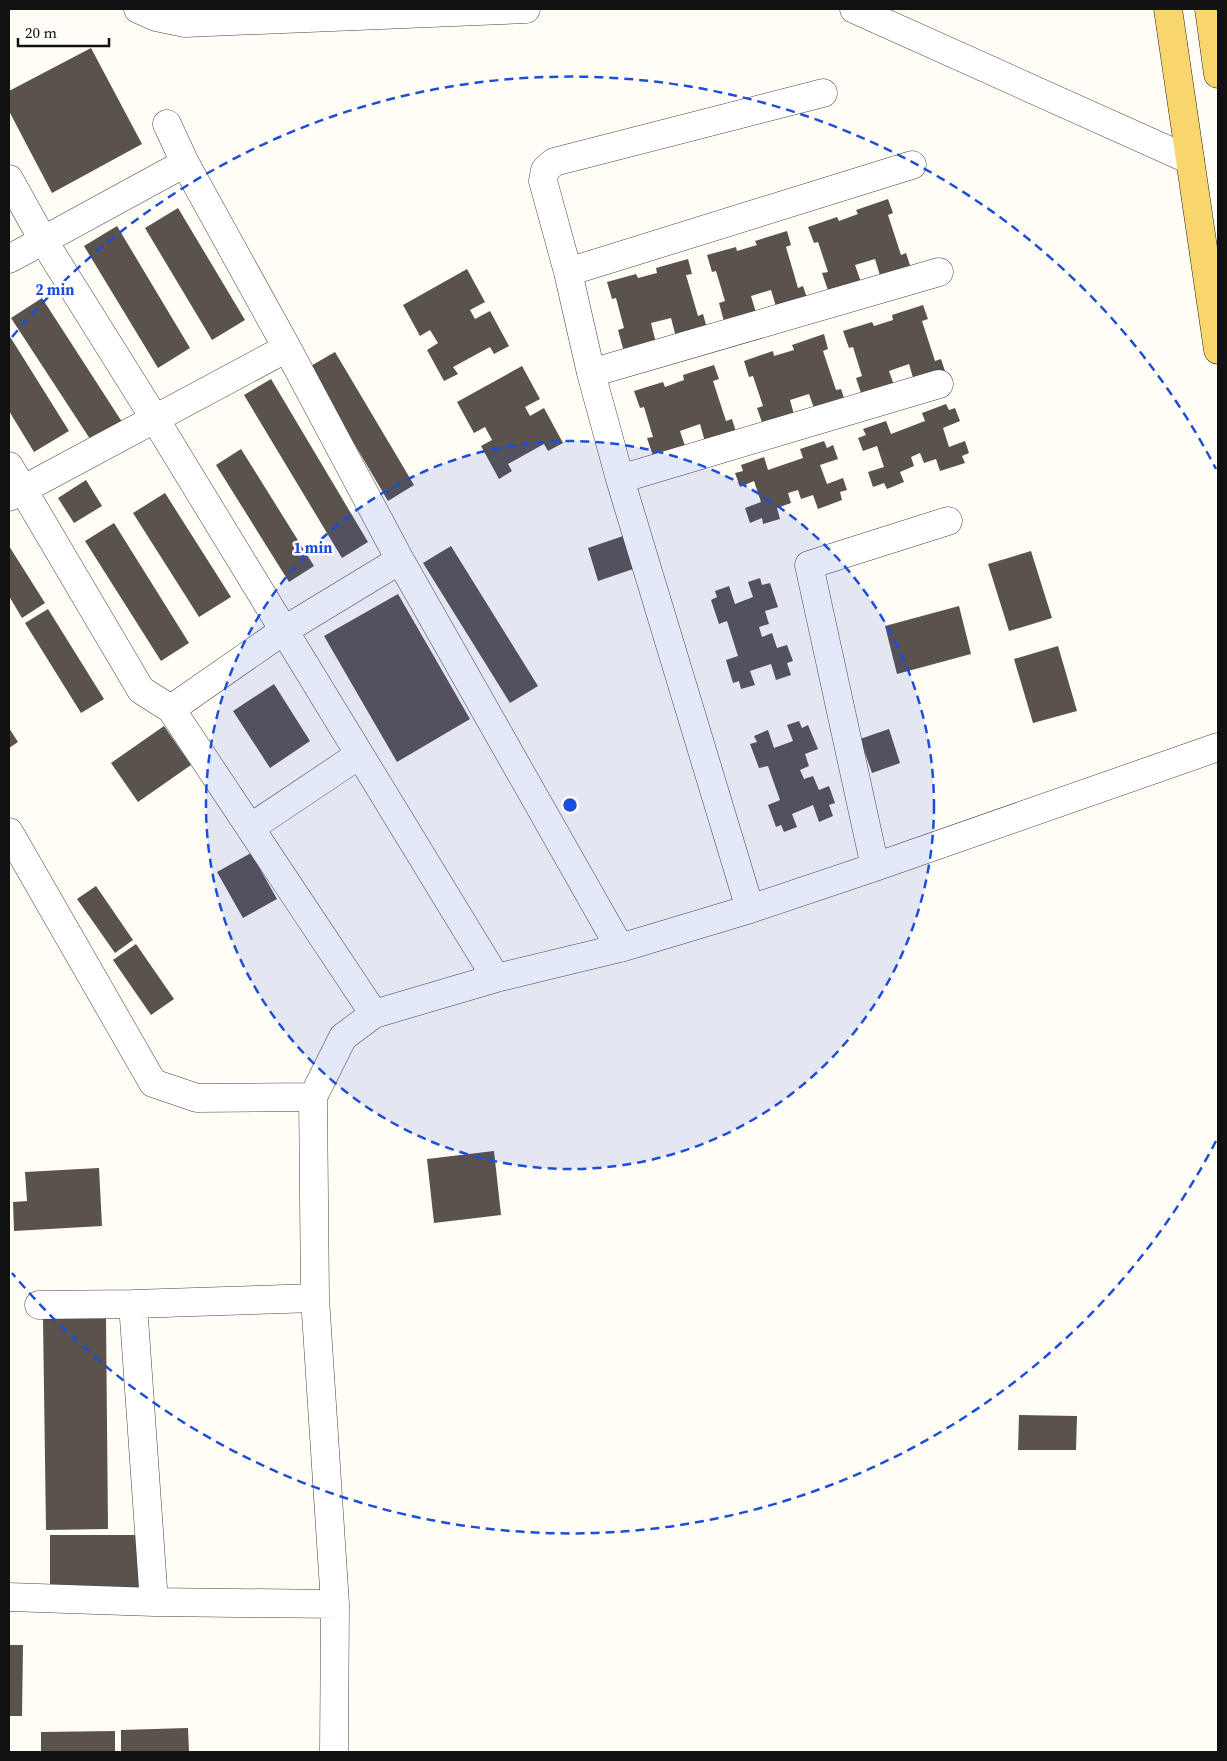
<svg xmlns="http://www.w3.org/2000/svg" width="1227" height="1761" font-family="'Source Serif 4',serif">
<style>
.building{fill:#5a524d}
.lines{fill:none;stroke-linecap:round;stroke-linejoin:round}
.minor-casing{stroke:#444;stroke-width:29}
.major-casing{stroke:#222;stroke-width:29}
.minor{stroke:#fff;stroke-width:28}
.major{stroke:#f9d66b;stroke-width:28}
.ring{fill:none;stroke:#1d4ed8;stroke-width:2.5;stroke-dasharray:9 6}
.centre{fill:#1d4ed8;stroke:#fff;stroke-width:2.5}
.ring-label{font-size:15px;text-anchor:middle;font-weight:bold;fill:#1d4ed8;stroke:#fff;stroke-width:5;stroke-linejoin:round;paint-order:stroke}
</style>
<rect width="100%" height="100%" fill="#fffdf5"/>
<path class="building" d="M 91,48 L 142,144 L 52,193 L 9,111 L 9,91 Z
M 888,199 L 893,213 L 888,215 L 901,255 L 906,253 L 912,271 L 882,282 L 875,259 L 855,265 L 862,285 L 830,296 L 822,273 L 828,272 L 818,242 L 814,243 L 808,227 L 837,217 L 839,221 L 858,214 L 856,210 Z
M 178,208 L 245,320 L 212,340 L 145,228 Z
M 117,226 L 190,348 L 158,368 L 84,246 Z
M 787,231 L 791,245 L 786,247 L 798,288 L 803,286 L 809,304 L 778,313 L 771,290 L 751,296 L 757,316 L 725,325 L 719,303 L 725,301 L 716,271 L 712,272 L 707,255 L 736,247 L 737,251 L 757,245 L 755,241 Z
M 688,259 L 692,274 L 686,275 L 698,316 L 703,314 L 708,332 L 677,341 L 671,318 L 651,323 L 656,343 L 624,352 L 618,330 L 624,328 L 616,298 L 612,299 L 607,282 L 636,274 L 638,278 L 657,273 L 656,268 Z
M 467,269 L 485,302 L 470,310 L 475,319 L 490,311 L 509,346 L 494,354 L 490,347 L 453,367 L 458,374 L 444,381 L 427,350 L 438,343 L 430,330 L 420,336 L 403,305 Z
M 42,298 L 124,425 L 94,445 L 11,318 Z
M 923,305 L 928,319 L 922,321 L 935,361 L 941,359 L 945,371 L 914,381 L 909,364 L 889,371 L 895,388 L 863,399 L 856,378 L 862,376 L 853,347 L 849,348 L 843,331 L 872,322 L 874,326 L 893,320 L 892,315 Z
M 824,334 L 828,349 L 823,351 L 836,390 L 841,389 L 845,401 L 815,411 L 809,394 L 790,400 L 795,418 L 764,428 L 757,408 L 763,406 L 753,376 L 749,377 L 744,361 L 773,351 L 774,356 L 794,350 L 792,345 Z
M 9,335 L 69,431 L 34,452 L 9,411 Z
M 335,352 L 414,485 L 388,501 L 309,367 Z
M 714,365 L 719,379 L 713,381 L 726,421 L 732,419 L 736,432 L 705,442 L 700,424 L 680,431 L 686,449 L 654,459 L 647,438 L 653,437 L 644,407 L 640,408 L 634,391 L 663,382 L 665,387 L 684,380 L 683,375 Z
M 522,366 L 540,399 L 525,407 L 530,416 L 544,408 L 563,443 L 548,451 L 544,444 L 508,464 L 512,471 L 499,479 L 481,446 L 492,440 L 485,427 L 474,433 L 457,402 Z
M 271,379 L 368,542 L 342,558 L 244,395 Z
M 946,404 L 949,410 L 955,408 L 960,421 L 943,428 L 949,447 L 965,441 L 969,453 L 962,456 L 965,463 L 940,471 L 936,459 L 924,463 L 920,453 L 911,457 L 914,466 L 900,472 L 904,482 L 887,489 L 884,483 L 873,487 L 868,472 L 884,467 L 877,446 L 863,451 L 858,438 L 866,435 L 863,429 L 886,421 L 891,434 L 925,421 L 922,413 Z
M 824,441 L 827,448 L 833,445 L 838,459 L 820,465 L 827,484 L 843,478 L 847,490 L 840,492 L 842,500 L 818,509 L 813,495 L 801,499 L 798,490 L 788,493 L 791,503 L 777,508 L 780,519 L 763,524 L 762,518 L 750,523 L 745,508 L 761,502 L 754,481 L 740,487 L 735,473 L 743,471 L 741,465 L 764,457 L 768,470 L 803,458 L 800,449 Z
M 241,449 L 314,566 L 289,582 L 216,465 Z
M 86,480 L 102,506 L 74,523 L 58,498 Z
M 165,493 L 231,597 L 199,617 L 133,513 Z
M 114,523 L 189,643 L 161,661 L 85,541 Z
M 629,534 L 639,567 L 598,581 L 588,548 Z
M 9,546 L 45,603 L 22,618 L 9,596 Z
M 451,546 L 538,686 L 510,703 L 423,563 Z
M 1031,551 L 1052,618 L 1009,631 L 988,564 Z
M 760,578 L 762,585 L 770,583 L 778,607 L 765,611 L 769,624 L 759,627 L 762,637 L 772,633 L 777,648 L 787,645 L 793,661 L 787,663 L 791,675 L 776,680 L 771,664 L 750,671 L 755,685 L 741,689 L 739,681 L 733,683 L 726,660 L 738,656 L 727,621 L 719,624 L 711,600 L 717,597 L 715,591 L 729,586 L 735,604 L 753,597 L 748,582 Z
M 398,594 L 470,719 L 397,762 L 324,636 Z
M 959,606 L 971,654 L 897,674 L 885,626 Z
M 48,609 L 104,699 L 81,713 L 25,623 Z
M 1058,646 L 1077,711 L 1033,723 L 1014,659 Z
M 274,684 L 310,741 L 270,768 L 233,711 Z
M 799,721 L 802,728 L 808,725 L 818,749 L 805,754 L 809,766 L 800,770 L 804,779 L 813,776 L 819,790 L 829,786 L 835,803 L 829,805 L 833,816 L 819,822 L 813,805 L 792,814 L 797,827 L 784,832 L 781,825 L 776,827 L 768,805 L 780,800 L 768,766 L 759,768 L 750,744 L 757,742 L 754,736 L 768,730 L 774,748 L 793,741 L 787,725 Z
M 164,726 L 191,765 L 138,802 L 111,763 Z
M 9,728 L 18,742 L 9,748 Z
M 889,729 L 900,763 L 872,773 L 860,739 Z
M 251,853 L 277,899 L 243,918 L 217,872 Z
M 96,886 L 133,940 L 115,953 L 77,899 Z
M 136,944 L 174,999 L 151,1015 L 113,960 Z
M 494,1151 L 501,1215 L 434,1223 L 427,1159 Z
M 99,1168 L 102,1226 L 14,1231 L 13,1202 L 27,1201 L 25,1172 Z
M 106,1318 L 108,1529 L 46,1530 L 43,1319 Z
M 1019,1415 L 1077,1416 L 1076,1450 L 1018,1450 Z
M 50,1535 L 139,1535 L 139,1589 L 50,1589 Z
M 9,1645 L 23,1645 L 22,1716 L 9,1716 Z
M 188,1728 L 189,1752 L 121,1752 L 121,1730 Z
M 115,1731 L 115,1752 L 41,1752 L 41,1732 Z"/>
<g class="lines">
<g class="minor-casing">
<path id="minor" d="M 138,9 L 156,17 L 185,23 L 526,9
M 854,9 L 1190,160
M 167,124 L 185,163 L 287,348 L 400,560 L 620,948
M 9,179 L 43,240 L 155,419 L 496,978
M 9,259 L 185,163
M 568,272 L 543,181 L 545,170 L 554,162 L 823,93
M 591,373 L 568,272 L 912,165
M 9,466 L 141,690 L 171,709 L 374,1014
M 620,479 L 939,384
M 9,497 L 287,348
M 171,709 L 283,631 L 400,560
M 250,828 L 359,755
M 9,832 L 153,1083 L 197,1098 L 313,1097
M 875,867 L 809,565 L 948,521
M 750,909 L 620,479 L 591,373 L 939,272
M 133,1304 L 154,1602
M 39,1305 L 133,1304 L 315,1298
M 9,1597 L 154,1602 L 335,1604
M 334,1752 L 335,1604 L 315,1298 L 313,1097 L 343,1037 L 374,1014 L 496,978 L 620,948 L 750,909 L 875,867 L 1218,747"/>
</g>
<g class="major-casing">
<path id="major" d="M 1168,9 L 1218,350
M 1209,9 L 1218,74"/>
</g>
<use href="#minor" class="minor"/>
<use href="#major" class="major"/>
</g>
<circle cx="570" cy="805" r="364" fill="#1d4ed8" fill-opacity=".12"/>
<g class="ring">
<circle cx="570" cy="805" r="364"/>
<path d="M1216 1141A728 728 0 0 1 12 1273M12 337A728 728 0 0 1 1216 469"/>
</g>
<circle cx="570" cy="805" r="8" class="centre"/>
<g class="ring-label">
<text x="55" y="295">2 min</text>
<text x="313" y="553">1 min</text>
</g>
<rect width="1227" height="1761" fill="none" stroke="#111111" stroke-width="20"/>
<path d="M18 38v8h91v-8" fill="none" stroke="#111111" stroke-width="2.5"/>
<text x="25" y="38" font-size="15" fill="#111111" stroke="#ffffff" stroke-width="4" paint-order="stroke">20 m</text>
</svg>
